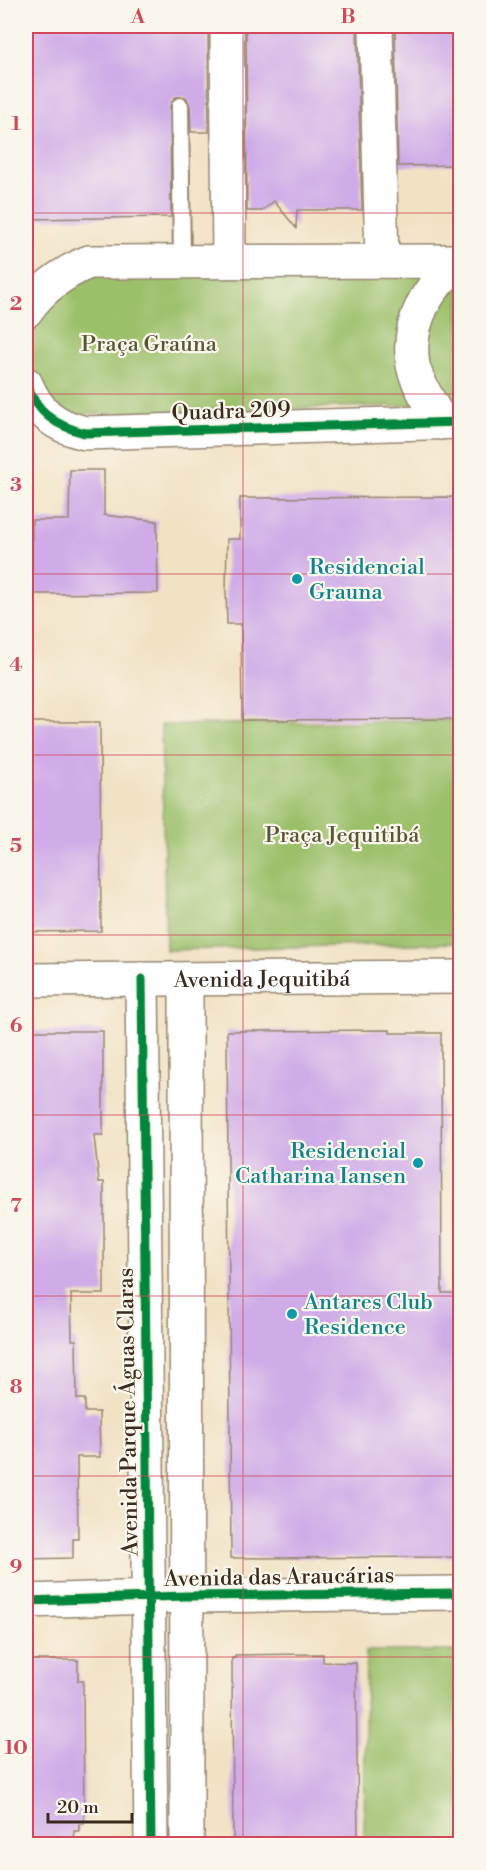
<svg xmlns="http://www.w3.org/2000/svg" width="486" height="1870" font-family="'Libre Bodoni',serif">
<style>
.green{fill:#9bc06a;stroke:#6b7544;stroke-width:1.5}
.building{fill:#cfabe7}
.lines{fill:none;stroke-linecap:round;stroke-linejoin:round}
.service-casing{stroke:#968671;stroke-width:20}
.minor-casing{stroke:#968671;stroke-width:36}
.tertiary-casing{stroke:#968671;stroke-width:36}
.secondary-casing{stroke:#968671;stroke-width:36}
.service{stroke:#fff;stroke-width:16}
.minor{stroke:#fff;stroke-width:33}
.tertiary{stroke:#fff;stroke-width:33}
.secondary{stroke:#fff;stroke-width:33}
.cycleway-casing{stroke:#fbf7ec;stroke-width:13}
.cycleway{stroke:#00873e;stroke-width:9}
.grid{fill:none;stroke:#d1495b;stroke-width:1.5;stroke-opacity:0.55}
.culture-dot{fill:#0f9aa8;stroke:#fbf7ec;stroke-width:2}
.labels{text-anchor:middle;stroke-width:4.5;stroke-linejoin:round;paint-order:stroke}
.park-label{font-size:22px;fill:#585735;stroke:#fbf7ec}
.street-label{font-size:22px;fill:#3b2a1e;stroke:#fbf7ec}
.culture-label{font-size:22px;fill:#0d838f;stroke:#fbf7ec;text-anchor:start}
.neatline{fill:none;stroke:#d1495b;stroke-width:2}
.grid-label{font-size:20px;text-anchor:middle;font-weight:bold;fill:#d1495b}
</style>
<rect width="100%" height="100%" fill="#fbf7ec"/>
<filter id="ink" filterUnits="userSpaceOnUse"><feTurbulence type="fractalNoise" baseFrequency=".0167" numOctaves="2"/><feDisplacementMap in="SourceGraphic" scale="12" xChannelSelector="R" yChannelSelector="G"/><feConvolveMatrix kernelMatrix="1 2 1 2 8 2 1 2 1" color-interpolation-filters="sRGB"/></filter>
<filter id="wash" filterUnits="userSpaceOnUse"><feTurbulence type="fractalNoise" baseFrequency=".008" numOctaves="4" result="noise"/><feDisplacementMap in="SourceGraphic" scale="24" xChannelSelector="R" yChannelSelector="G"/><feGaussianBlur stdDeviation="1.35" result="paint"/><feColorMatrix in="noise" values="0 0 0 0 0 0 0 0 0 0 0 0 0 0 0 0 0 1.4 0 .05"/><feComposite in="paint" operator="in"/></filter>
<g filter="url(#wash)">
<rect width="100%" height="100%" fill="#f1e2c4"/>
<path class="green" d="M 460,274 L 460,404 L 72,414 L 53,404 L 29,370 L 26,350 L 28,324 L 75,275 Z
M 460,720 L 460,943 L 166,950 L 161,725 Z
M 366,1651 L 460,1651 L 460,1844 L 364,1844 Z"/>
<g id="blocks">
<path class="building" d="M 26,26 L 208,26 L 209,132 L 191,132 L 190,106 L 186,97 L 175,97 L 170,106 L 171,217 L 26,219 Z
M 246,26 L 357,26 L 362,210 L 297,210 L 296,228 L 274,201 L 262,211 L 247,211 Z
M 395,26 L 460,26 L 460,165 L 398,166 Z
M 70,470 L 104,470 L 104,515 L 157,521 L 158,593 L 32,594 L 32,520 L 69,520 Z
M 460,497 L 460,719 L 242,720 L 241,624 L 227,624 L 226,590 L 227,539 L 240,539 L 240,498 Z
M 26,722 L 100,722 L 101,931 L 26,932 Z
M 390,1030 L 390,1033 L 441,1033 L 442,1293 L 460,1293 L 460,1557 L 231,1558 L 227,1031 Z
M 26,1031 L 103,1031 L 103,1135 L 94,1135 L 99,1182 L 104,1182 L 104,1294 L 71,1294 L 72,1340 L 76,1340 L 77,1399 L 85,1399 L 85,1412 L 99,1412 L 100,1457 L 77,1457 L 78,1539 L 73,1539 L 73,1558 L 26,1559 Z
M 323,1654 L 323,1662 L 356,1663 L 358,1845 L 233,1845 L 232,1658 L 235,1658 L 235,1655 Z
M 26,1660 L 78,1660 L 78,1681 L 83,1681 L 84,1824 L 79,1824 L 79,1831 L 74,1831 L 74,1845 L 26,1845 Z"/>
</g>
</g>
<g filter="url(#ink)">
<use href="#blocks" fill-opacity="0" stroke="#968671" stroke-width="1.5"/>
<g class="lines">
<g class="service-casing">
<path id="service" d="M 180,106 L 182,262"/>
</g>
<g class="minor-casing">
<path id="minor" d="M 227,26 L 229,261
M 376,26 L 382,261
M 26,311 C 42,288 62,273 89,262 L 460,261
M 26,384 C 38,413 55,426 85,433 L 460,422
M 442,423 C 432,406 417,384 413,365 C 406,322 428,286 460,261"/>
</g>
<g class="tertiary-casing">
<g id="tertiary">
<path d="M 142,979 L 151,1844"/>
<path d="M 186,979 L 187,1844"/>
<path id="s1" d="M 26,980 L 460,977"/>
</g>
</g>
<g class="secondary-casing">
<path id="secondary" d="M 26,1601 L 186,1596 L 460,1593"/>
</g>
<use href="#service" class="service"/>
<use href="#minor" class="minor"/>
<use href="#tertiary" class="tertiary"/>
<use href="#secondary" class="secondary"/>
<g class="cycleway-casing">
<path id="cycleway" d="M 26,384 C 38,413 55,426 85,433 L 460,422
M 142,979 L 151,1844
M 26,1601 L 186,1596 L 460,1593"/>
</g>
<use href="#cycleway" class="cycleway"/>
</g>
</g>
<path class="grid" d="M 243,26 L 243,1844M 26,213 L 460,213M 26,394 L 460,394M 26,574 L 460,574M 26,755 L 460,755M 26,935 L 460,935M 26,1115 L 460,1115M 26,1296 L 460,1296M 26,1476 L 460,1476M 26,1657 L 460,1657"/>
<g class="culture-dot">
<circle cx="297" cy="579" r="6"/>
<circle cx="418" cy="1163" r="6"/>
<circle cx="292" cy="1314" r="6"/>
</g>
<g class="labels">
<g class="park-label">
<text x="149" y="351">Praça Graúna</text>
<text x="342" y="842">Praça Jequitibá</text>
</g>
<g class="street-label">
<text transform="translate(231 410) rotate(-2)" y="8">Quadra 209</text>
<text dy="8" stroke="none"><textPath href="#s1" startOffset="236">Avenida Jequitibá</textPath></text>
<text transform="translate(127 1412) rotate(-91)" y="8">Avenida Parque Águas Claras</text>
<text transform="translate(279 1576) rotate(-1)" y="8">Avenida das Araucárias</text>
</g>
<g class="culture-label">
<text x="309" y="574">Residencial<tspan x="309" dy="25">Grauna</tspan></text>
<text x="406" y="1158" text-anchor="end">Residencial<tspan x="406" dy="25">Catharina Iansen</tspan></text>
<text x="304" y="1309">Antares Club<tspan x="304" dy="25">Residence</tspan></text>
</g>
</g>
<rect width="486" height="1870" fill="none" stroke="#fbf7ec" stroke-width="66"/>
<path d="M48 1813v9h84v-9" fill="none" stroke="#3b2a1e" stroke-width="3"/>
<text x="57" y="1813" font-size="18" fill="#3b2a1e" stroke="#fbf7ec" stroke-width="4.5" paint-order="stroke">20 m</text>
<rect x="33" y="33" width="420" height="1804" class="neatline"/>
<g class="grid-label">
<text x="138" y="23">A</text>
<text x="348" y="23">B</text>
<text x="16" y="130">1</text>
<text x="16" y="310">2</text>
<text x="16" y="491">3</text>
<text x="16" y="671">4</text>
<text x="16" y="852">5</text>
<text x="16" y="1032">6</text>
<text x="16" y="1212">7</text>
<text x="16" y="1393">8</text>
<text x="16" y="1573">9</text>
<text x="16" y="1754">10</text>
</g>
</svg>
